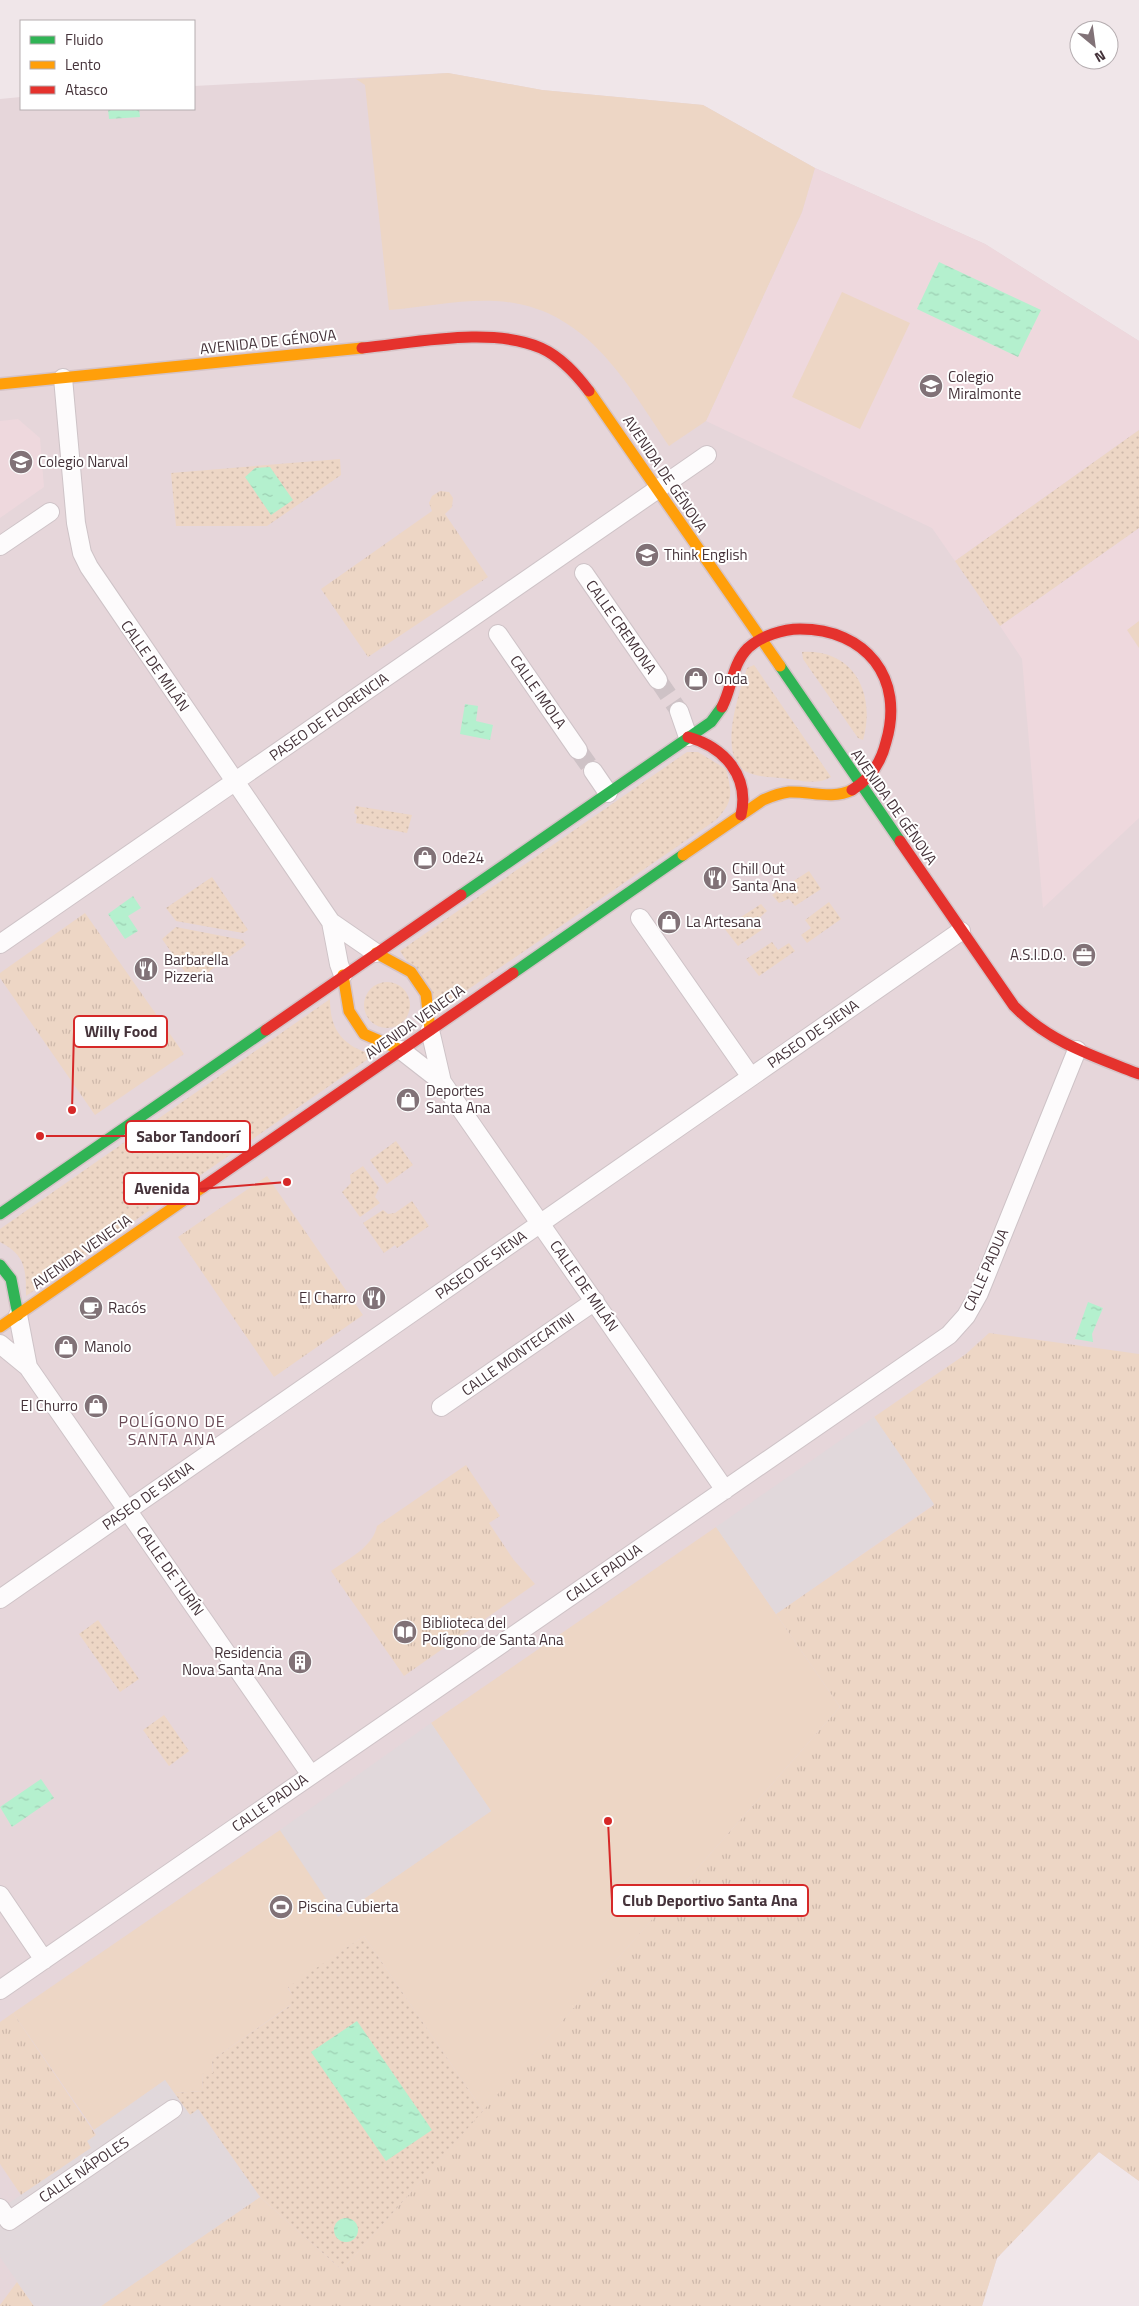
<svg xmlns="http://www.w3.org/2000/svg" width="1139" height="2306" font-family="'Titillium Web',sans-serif">
<style>
.residential{fill:#e6d6da}
.education{fill:#eed8dd}
.grass{fill:#edd6c5}
.park{fill:url(#park-tufts)}
.garden{fill:url(#garden-dots)}
.parking{fill:#e1d8db}
.water{fill:url(#water-ripples)}
.lines{fill:none;stroke-linecap:round;stroke-linejoin:round}
.street-tunnel{stroke:#cec2c6;stroke-width:18;stroke-dasharray:18 9;stroke-linecap:butt}
.street-casing{stroke:#cec3c7;stroke-width:20}
.fast-casing{stroke:#d5c3c7;stroke-width:14}
.slow-casing{stroke:#d5c3c7;stroke-width:14}
.jam-casing{stroke:#d5c3c7;stroke-width:14}
.street{stroke:#fdfbfc;stroke-width:18}
.fast{stroke:#30b455;stroke-width:11}
.slow{stroke:#ff9f0a;stroke-width:11}
.jam{stroke:#e5322d;stroke-width:11}
.labels{text-anchor:middle;stroke-width:4;stroke-linejoin:round;paint-order:stroke}
.street-label{font-size:15px;fill:#45333a;stroke:#fff}
.poi-label{font-size:15px;fill:#45333a;stroke:#fff;text-anchor:start}
.neighbourhood-label{font-size:16px;letter-spacing:1px;fill:#694955;stroke:#fff}
.leader{fill:none;stroke:#d62828;stroke-width:2}
.callout-dot{fill:#d62828;stroke:#fff;stroke-width:2}
.callout{fill:#fff;stroke:#d62828;stroke-width:2}
.callout-label{font-size:16px;text-anchor:middle;font-weight:bold;fill:#45333a}
</style>
<defs>
<pattern id="park-tufts" width="24" height="20" patternUnits="userSpaceOnUse" patternTransform="scale(1.25)"><rect width="24" height="20" fill="#edd6c5"/><path d="M3 7l-1-3M5 7V3M7 7l1-3M15 17l-1-3M17 17v-4M19 17l1-3" fill="none" stroke="#cdb8aa"/></pattern>
<pattern id="garden-dots" width="8" height="8" patternUnits="userSpaceOnUse" patternTransform="scale(1.25)"><rect width="8" height="8" fill="#edd6c5"/><path d="M2 2h.1M6 6h.1" fill="none" stroke="#cdb8aa" stroke-width="1.8" stroke-linecap="round"/></pattern>
<pattern id="water-ripples" width="26" height="14" patternUnits="userSpaceOnUse" patternTransform="scale(1.25)"><rect width="26" height="14" fill="#b4f0ce"/><path d="M2 4q2-2 4 0t4 0M15 11q2-2 4 0t4 0" fill="none" stroke="#9cceb2"/></pattern>
</defs>
<rect width="100%" height="100%" fill="#f0e6e9"/>
<path class="residential" d="M 448,73 L 542,90 L 703,105 L 815,168 L 985,244 L 1139,341 L 1139,2181 L 1099,2152 L 997,2258 L 982,2306 L 0,2306 L 0,99 L 21,97 L 21,109 L 194,109 L 194,86 Z"/>
<path class="education" d="M 815,168 L 985,244 L 1139,341 L 1139,430 L 955,561 L 932,528 L 706,421 L 802,212 Z
M 18,419 L 40,438 L 44,487 L 0,518 L 0,421 Z
M 1139,528 L 1139,818 L 1043,908 L 1022,659 L 1000,626 Z"/>
<path class="grass" d="M 448,73 L 542,90 L 703,105 L 815,168 L 802,212 L 706,421 L 669,446 C 625,380 585,306 496,301 C 461,299 424,307 389,310 L 365,85 L 356,79 Z
M 842,292 L 910,323 L 860,429 L 792,397 Z
M 1139,621 L 1139,648 L 1127,630 Z
M 716,1527 L 840,1707 L 483,2111 L 364,1936 L 288,1988 L 292,1995 L 292,2004 L 212,2060 L 213,2074 L 202,2075 L 203,2091 L 174,2093 L 165,2080 L 94,2130 L 13,2013 L 280,1830 L 339,1916 L 491,1811 L 431,1723 Z"/>
<path class="park" d="M 440,491 L 449,492 L 453,498 L 452,507 L 445,514 L 488,577 L 368,657 L 321,589 L 432,511 L 429,503 L 432,496 Z
M 85,913 L 184,1054 L 95,1115 L 0,978 L 0,973 Z
M 267,1176 L 363,1315 L 274,1377 L 178,1237 Z
M 989,1333 L 1139,1354 L 1139,2181 L 1099,2152 L 997,2258 L 982,2306 L 101,2306 L 260,2197 L 342,2270 L 840,1707 L 776,1614 L 934,1505 L 874,1417 L 966,1354 Z
M 466,1465 L 500,1516 L 489,1523 L 513,1559 L 535,1584 L 404,1676 L 331,1571 C 348,1559 373,1547 377,1526 Z
M 13,2013 L 96,2135 L 91,2148 L 21,2195 L 0,2164 L 0,2022 Z
M 17,2282 L 34,2306 L 0,2306 L 0,2305 Z"/>
<path class="garden" d="M 1139,430 L 1139,528 L 1000,626 L 955,561 Z
M 340,459 L 341,475 L 267,526 L 176,526 L 171,473 Z
M 802,652 C 855,649 876,695 863,740 L 858,738 L 803,659 Z
M 754,665 L 831,777 C 817,786 799,780 782,778 C 771,777 755,777 745,771 C 717,753 740,691 747,668 Z
M 687,752 L 698,752 L 726,769 C 732,793 734,801 716,820 L 441,1008 L 438,1007 L 400,951 Z
M 356,806 L 412,815 L 407,833 L 356,823 L 357,815 L 354,813 Z
M 809,871 L 821,889 L 795,906 L 789,899 L 779,903 L 772,895 Z
M 212,877 L 248,930 L 243,933 L 176,921 L 166,908 Z
M 829,902 L 841,919 L 807,943 L 801,935 L 811,928 L 805,920 Z
M 761,904 L 767,911 L 757,920 L 763,929 L 738,946 L 724,928 Z
M 176,927 L 243,940 L 246,945 L 193,983 L 162,939 Z
M 772,942 L 778,950 L 789,943 L 795,951 L 759,976 L 746,959 Z
M364 1005a23 23 0 1 1 46 0a23 23 0 1 1-46 0Z
M 330,999 C 330,1031 343,1046 374,1055 L 26,1296 C 26,1270 26,1255 0,1242 L 0,1229 Z
M 396,1141 L 413,1165 L 387,1184 L 370,1160 Z
M 363,1166 L 379,1188 L 375,1197 L 380,1203 L 360,1217 L 342,1192 L 351,1183 L 350,1175 Z
M 412,1201 L 429,1226 L 397,1248 L 395,1245 L 384,1253 L 363,1223 L 383,1210 L 388,1214 L 395,1213 Z
M 98,1620 L 139,1679 L 120,1692 L 79,1634 Z
M 164,1715 L 189,1751 L 169,1766 L 143,1730 Z
M 364,1936 L 483,2111 L 342,2270 L 260,2197 L 199,2110 L 190,2115 L 174,2093 L 203,2091 L 202,2074 L 213,2073 L 212,2060 L 291,2005 L 292,1995 L 288,1987 Z"/>
<path class="parking" d="M 874,1417 L 934,1504 L 776,1614 L 716,1527 Z
M 431,1723 L 491,1811 L 338,1917 L 280,1830 Z
M 165,2080 L 190,2115 L 198,2109 L 260,2197 L 101,2306 L 34,2306 L 0,2257 L 0,2209 L 91,2148 L 87,2141 L 96,2135 L 94,2130 Z"/>
<path class="water" d="M 108,109 L 139,109 L 140,117 L 109,119 Z
M 939,262 L 1041,310 L 1018,357 L 917,309 Z
M 270,467 L 293,500 L 271,515 L 245,477 L 255,468 Z
M 465,704 L 478,706 L 476,721 L 493,725 L 490,740 L 460,734 Z
M 133,896 L 141,908 L 128,916 L 138,931 L 125,939 L 108,914 Z
M 1088,1302 L 1103,1308 L 1092,1334 L 1093,1342 L 1075,1339 Z
M 41,1779 L 54,1798 L 12,1827 L 0,1807 Z
M 357,2021 L 432,2130 L 386,2161 L 311,2052 Z
M334 2230a12 12 0 1 1 24 0a12 12 0 1 1-24 0Z"/>
<g class="lines">
<path class="street-tunnel" d="M 658,680 L 679,711
M 578,750 L 593,771"/>
<g class="street-casing">
<path id="street" d="M 63,378 L 76,523 L 82,553 L 89,567 L 331,922 L 376,953
M 0,546 L 50,512
M 584,573 L 658,680
M 498,634 L 578,750
M 679,711 L 688,737
M 593,771 L 608,793
M 640,918 L 751,1077
M 331,922 L 339,964 L 343,975
M 0,944 L 707,455
M 430,1030 L 442,1082
M 401,1050 L 442,1082 L 725,1490
M 18,1315 L 28,1367
M 0,1344 L 28,1367 L 311,1775
M 441,1407 L 595,1301
M 0,1599 L 961,931
M 0,1895 L 44,1960
M 0,1990 L 949,1335 L 966,1316 L 979,1293 L 1077,1050
M 0,2208 L 9,2221 L 173,2109"/>
</g>
<g class="fast-casing">
<path id="fast" d="M 780,666 L 900,841
M 461,895 L 711,722 L 722,707
M 513,973 L 683,855
M 0,1214 L 266,1030
M 0,1265 L 11,1279 L 18,1315"/>
</g>
<g class="slow-casing">
<path id="slow" d="M 0,384 L 362,348
M 589,391 L 780,666
M 683,855 L 763,800 C 772,796 780,793 789,792 C 810,791 832,800 852,790
M 376,953 L 411,972 L 426,994 L 430,1030
M 343,975 L 349,1011 L 364,1034 L 401,1050
M 0,1327 L 203,1187"/>
</g>
<g class="jam-casing">
<path id="jam" d="M 362,348 C 415,343 491,326 541,348 C 561,357 576,374 589,391
M 722,707 C 732,688 732,664 748,648 C 761,636 783,629 800,629 C 866,629 905,678 886,742 C 881,763 870,779 852,790
M 688,737 C 724,747 750,776 741,815
M 900,841 L 1014,1006 C 1049,1042 1093,1056 1139,1074
M 266,1030 L 461,895
M 203,1187 L 513,973"/>
</g>
<use href="#street" class="street"/>
<use href="#fast" class="fast"/>
<use href="#slow" class="slow"/>
<use href="#jam" class="jam"/>
</g>
<defs>
<g id="school-disc" transform="scale(1.25)"><circle r="9.5" fill="#817277" stroke="#fff"/><path d="M0-5L7-2L0 1L-7-2ZM-4 1L0 2.5L4 1V4Q0 6-4 4Z" fill="#fff"/></g>
<g id="shop-disc" transform="scale(1.25)"><circle r="9.5" fill="#817277" stroke="#fff"/><path d="M-5-2.5h2.3a2.7 3.5 0 0 1 5.4 0H5L5.5 6h-11ZM-1.5-2.5h3a1.5 2.3 0 0 0-3 0Z" fill="#fff"/></g>
<g id="restaurant-disc" transform="scale(1.25)"><circle r="9.5" fill="#817277" stroke="#fff"/><path d="M-5-6h1v4h1v-4h1v4h1v-4h1v5L-1.5 .5V6h-2V.5L-5-1ZM5-6V6H3V1.5H1.5Q1.5-4 5-6Z" fill="#fff"/></g>
<g id="office-disc" transform="scale(1.25)"><circle r="9.5" fill="#817277" stroke="#fff"/><path d="M-6-3h4V-5.5h4V-3h4V5H-6ZM-1-4.5V-3h2v-1.5ZM-6 0V1H6V0Z" fill="#fff"/></g>
<g id="cafe-disc" transform="scale(1.25)"><circle r="9.5" fill="#817277" stroke="#fff"/><path d="M-5.5-4.5H6V0H3Q3 3.5 0 3.5H-2.5Q-5.5 3.5-5.5 0ZM3-3.2v2h1.7v-2ZM-6 4.5H4V6H-6Z" fill="#fff"/></g>
<g id="library-disc" transform="scale(1.25)"><circle r="9.5" fill="#817277" stroke="#fff"/><path d="M-6-4Q-3-5.5-.7-3.5V5Q-3 3-6 4ZM6-4Q3-5.5 .7-3.5V5Q3 3 6 4Z" fill="#fff"/></g>
<g id="building-disc" transform="scale(1.25)"><circle r="9.5" fill="#817277" stroke="#fff"/><path d="M-4-6H4V6H1V3H-1V6H-4ZM-2.5-4.3h1.7v1.8h-1.7ZM.8-4.3h1.7v1.8H.8ZM-2.5-1h1.7V.8h-1.7ZM.8-1h1.7V.8H.8Z" fill="#fff"/></g>
<g id="stadium-disc" transform="scale(1.25)"><circle r="9.5" fill="#817277" stroke="#fff"/><path d="M0-5a6.5 5 0 1 0 0 10a6.5 5 0 1 0 0-10ZM-3.5-1.8h7v3.6h-7Z" fill="#fff"/></g>
</defs>
<g fill-rule="evenodd">
<use href="#school-disc" x="931" y="386"/>
<use href="#school-disc" x="21" y="462"/>
<use href="#school-disc" x="647" y="555"/>
<use href="#shop-disc" x="696" y="679"/>
<use href="#shop-disc" x="425" y="858"/>
<use href="#restaurant-disc" x="715" y="878"/>
<use href="#shop-disc" x="669" y="922"/>
<use href="#office-disc" x="1084" y="955"/>
<use href="#restaurant-disc" x="146" y="969"/>
<use href="#shop-disc" x="408" y="1100"/>
<use href="#restaurant-disc" x="374" y="1298"/>
<use href="#cafe-disc" x="91" y="1308"/>
<use href="#shop-disc" x="66" y="1347"/>
<use href="#shop-disc" x="96" y="1406"/>
<use href="#library-disc" x="405" y="1632"/>
<use href="#building-disc" x="300" y="1662"/>
<use href="#stadium-disc" x="281" y="1907"/>
</g>
<g class="labels">
<g class="street-label">
<text transform="translate(268 342) rotate(-6)" y="5">AVENIDA DE GÉNOVA</text>
<text transform="translate(665 474) rotate(56)" y="5">AVENIDA DE GÉNOVA</text>
<text transform="translate(621 627) rotate(55)" y="5">CALLE CREMONA</text>
<text transform="translate(155 666) rotate(55)" y="5">CALLE DE MILÁN</text>
<text transform="translate(538 692) rotate(55)" y="5">CALLE IMOLA</text>
<text transform="translate(329 717) rotate(-35)" y="5">PASEO DE FLORENCIA</text>
<text transform="translate(894 807) rotate(55)" y="5">AVENIDA DE GÉNOVA</text>
<text transform="translate(415 1022) rotate(-35)" y="5">AVENIDA VENECIA</text>
<text transform="translate(813 1034) rotate(-35)" y="5">PASEO DE SIENA</text>
<text transform="translate(82 1252) rotate(-35)" y="5">AVENIDA VENECIA</text>
<text transform="translate(481 1265) rotate(-35)" y="5">PASEO DE SIENA</text>
<text transform="translate(986 1270) rotate(-66)" y="5">CALLE PADUA</text>
<text transform="translate(584 1286) rotate(55)" y="5">CALLE DE MILÁN</text>
<text transform="translate(518 1354) rotate(-35)" y="5">CALLE MONTECATINI</text>
<text transform="translate(148 1496) rotate(-35)" y="5">PASEO DE SIENA</text>
<text transform="translate(170 1571) rotate(55)" y="5">CALLE DE TURÍN</text>
<text transform="translate(604 1573) rotate(-35)" y="5">CALLE PADUA</text>
<text transform="translate(270 1803) rotate(-35)" y="5">CALLE PADUA</text>
<text transform="translate(84 2170) rotate(-34)" y="5">CALLE NÁPOLES</text>
</g>
<g class="poi-label">
<text x="948" y="382">Colegio<tspan x="948" dy="17">Miralmonte</tspan></text>
<text x="38" y="467">Colegio Narval</text>
<text x="664" y="560">Think English</text>
<text x="714" y="684">Onda</text>
<text x="442" y="863">Ode24</text>
<text x="732" y="874">Chill Out<tspan x="732" dy="17">Santa Ana</tspan></text>
<text x="686" y="927">La Artesana</text>
<text x="1066" y="960" text-anchor="end">A.S.I.D.O.</text>
<text x="164" y="965">Barbarella<tspan x="164" dy="17">Pizzeria</tspan></text>
<text x="426" y="1096">Deportes<tspan x="426" dy="17">Santa Ana</tspan></text>
<text x="356" y="1303" text-anchor="end">El Charro</text>
<text x="108" y="1313">Racós</text>
<text x="84" y="1352">Manolo</text>
<text x="78" y="1411" text-anchor="end">El Churro</text>
<text x="422" y="1628">Biblioteca del<tspan x="422" dy="17">Polígono de Santa Ana</tspan></text>
<text x="282" y="1658" text-anchor="end">Residencia<tspan x="282" dy="17">Nova Santa Ana</tspan></text>
<text x="298" y="1912">Piscina Cubierta</text>
</g>
<g class="neighbourhood-label">
<text x="172" y="1427">POLÍGONO DE<tspan x="172" dy="18">SANTA ANA</tspan></text>
</g>
</g>
<path class="leader" d="M72 1110L74 1031M40 1136L126 1136M287 1182L199 1189M608 1821L612 1901"/>
<g class="callout-dot">
<circle cx="72" cy="1110" r="5"/>
<circle cx="40" cy="1136" r="5"/>
<circle cx="287" cy="1182" r="5"/>
<circle cx="608" cy="1821" r="5"/>
</g>
<g class="callout">
<rect x="74" y="1016" width="93" height="31" rx="5"/>
<rect x="126" y="1121" width="124" height="31" rx="5"/>
<rect x="124" y="1173" width="75" height="31" rx="5"/>
<rect x="612" y="1885" width="196" height="31" rx="5"/>
</g>
<g class="callout-label">
<text x="121" y="1037">Willy Food</text>
<text x="188" y="1142">Sabor Tandoorí</text>
<text x="162" y="1194">Avenida</text>
<text x="710" y="1906">Club Deportivo Santa Ana</text>
</g>
<rect x="20" y="20" width="175" height="90" fill="#ffffff" stroke="#b5adb0"/>
<rect x="30" y="36" width="25" height="8" fill="#30b455" stroke="#b5adb0"/>
<text x="65" y="45" font-size="15" fill="#45333a">Fluido</text>
<rect x="30" y="61" width="25" height="8" fill="#ff9f0a" stroke="#b5adb0"/>
<text x="65" y="70" font-size="15" fill="#45333a">Lento</text>
<rect x="30" y="86" width="25" height="8" fill="#e5322d" stroke="#b5adb0"/>
<text x="65" y="95" font-size="15" fill="#45333a">Atasco</text>
<g transform="translate(1094 45) rotate(151)"><circle r="24" fill="#ffffff" stroke="#b5adb0"/>
<path d="M0-4L9 19L0 12L-9 19Z" fill="#817277"/>
<text y="-8" font-size="14" font-weight="bold" text-anchor="middle" fill="#45333a">N</text>
</g>
</svg>
